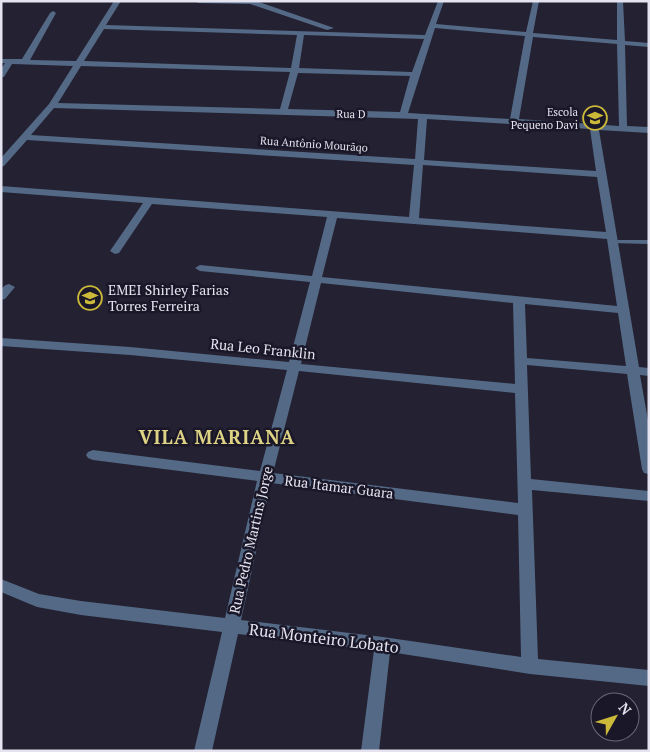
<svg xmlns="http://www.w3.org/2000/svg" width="650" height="752" font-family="'PT Serif',serif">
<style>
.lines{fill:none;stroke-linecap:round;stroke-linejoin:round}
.lane{fill:#546985;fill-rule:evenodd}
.street{fill:#546985;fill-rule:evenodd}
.labels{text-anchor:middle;stroke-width:5;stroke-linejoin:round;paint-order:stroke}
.far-poi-label{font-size:11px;fill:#e4e3ef;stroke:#1a1728;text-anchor:end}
.far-street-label{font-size:11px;fill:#e4e3ef;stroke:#1a1728}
.poi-label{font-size:14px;fill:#e4e3ef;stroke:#1a1728;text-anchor:start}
.street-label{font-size:14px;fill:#e4e3ef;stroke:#1a1728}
.near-street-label{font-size:16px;fill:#e4e3ef;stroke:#1a1728}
.district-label{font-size:19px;font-weight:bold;letter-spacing:1px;fill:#ded384;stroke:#1a1728}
</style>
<rect width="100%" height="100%" fill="#232132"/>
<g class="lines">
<path class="lane" d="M 613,240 L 649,240 L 649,244 L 611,243 L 610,242 Z"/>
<path class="street" d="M 114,1 L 121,1 L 106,25 L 425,35 L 438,1 L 444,1 L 436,24 L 526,32 L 533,1 L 539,1 L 533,33 L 617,40 L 617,1 L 623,1 L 625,41 L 649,43 L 649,47 L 625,45 L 627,126 L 649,127 L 649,133 L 599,130 L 639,367 L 649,368 L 649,376 L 640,375 L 649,426 L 649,474 L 644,473 L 642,469 L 627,374 L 527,365 L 531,479 L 649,491 L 649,501 L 532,490 L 538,659 L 649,670 L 649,686 L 530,674 L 390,652 L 379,751 L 361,751 L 374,650 L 238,634 L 212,751 L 194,751 L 222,632 L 81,615 L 37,607 L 1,592 L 1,579 L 39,594 L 81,601 L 225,618 L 257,481 L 93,460 L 88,458 L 86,455 L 88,452 L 93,450 L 260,471 L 287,370 L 130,355 L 1,346 L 1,338 L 130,347 L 289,362 L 310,282 L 200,271 L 195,268 L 200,265 L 312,276 L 327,217 L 152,204 L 119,253 L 115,254 L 110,251 L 143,203 L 1,192 L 1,186 L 409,217 L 414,165 L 27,140 L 4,166 L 1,167 L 1,158 L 49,104 L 73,66 L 12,64 L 4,77 L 1,77 L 1,69 L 5,63 L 1,63 L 1,59 L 22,59 L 50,13 L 53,11 L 56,13 L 30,60 L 76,61 ZM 435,28 L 525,36 L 510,119 L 408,113 ZM 104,29 L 297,35 L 291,68 L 84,61 ZM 304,35 L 424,39 L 412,72 L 299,68 ZM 533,37 L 617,44 L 619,126 L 519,119 ZM 81,66 L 290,72 L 280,109 L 58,103 ZM 298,73 L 410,76 L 400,112 L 288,109 ZM 54,108 L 418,119 L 415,159 L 31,135 ZM 427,119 L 590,129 L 596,171 L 424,160 ZM 423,165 L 597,177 L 606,232 L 419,218 ZM 337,218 L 607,239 L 617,306 L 322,277 ZM 321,283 L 513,303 L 515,384 L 301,364 ZM 525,304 L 618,313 L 626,366 L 527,358 ZM 299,371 L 515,393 L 518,503 L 273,473 ZM 271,483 L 518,515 L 521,657 L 383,637 L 241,620 Z
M 195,1 L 256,1 L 334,28 L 327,30 L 250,4 L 198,3 Z
M 9,284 L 15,287 L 5,299 L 1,300 C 1,293 0,286 9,284 Z"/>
</g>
<defs>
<g id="school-ring" transform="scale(1.25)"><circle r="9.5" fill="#1a1728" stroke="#cbba39" stroke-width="1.5"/><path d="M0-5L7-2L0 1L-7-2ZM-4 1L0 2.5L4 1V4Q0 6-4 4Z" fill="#cbba39"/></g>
</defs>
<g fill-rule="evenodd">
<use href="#school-ring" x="595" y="118"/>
<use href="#school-ring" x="90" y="298"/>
</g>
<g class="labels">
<g class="far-poi-label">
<text x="578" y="116">Escola<tspan x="578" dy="13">Pequeno Davi</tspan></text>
</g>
<g class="far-street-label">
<text transform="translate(351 114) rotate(1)" y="4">Rua D</text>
<text transform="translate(314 144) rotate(4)" y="4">Rua Antônio Mourãqo</text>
</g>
<g class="poi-label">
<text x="108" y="295">EMEI Shirley Farias<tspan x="108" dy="16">Torres Ferreira</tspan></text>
</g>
<g class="street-label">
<text transform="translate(263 349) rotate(6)" y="5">Rua Leo Franklin</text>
<text transform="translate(339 487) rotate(7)" y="5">Rua Itamar Guara</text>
<text transform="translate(251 540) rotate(-77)" y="5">Rua Pedro Martins Jorge</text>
</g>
<g class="near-street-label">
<text transform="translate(324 638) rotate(7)" y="6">Rua Monteiro Lobato</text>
</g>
<g class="district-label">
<text x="217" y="444">VILA MARIANA</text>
</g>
</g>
<rect width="650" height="752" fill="none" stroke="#e4e3ef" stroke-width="5"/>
<g transform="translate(615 717) rotate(51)"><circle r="24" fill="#1a1728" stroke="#6b6978"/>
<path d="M0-4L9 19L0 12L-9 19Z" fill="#cbba39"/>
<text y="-8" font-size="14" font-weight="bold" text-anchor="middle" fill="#e4e3ef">N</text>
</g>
</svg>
